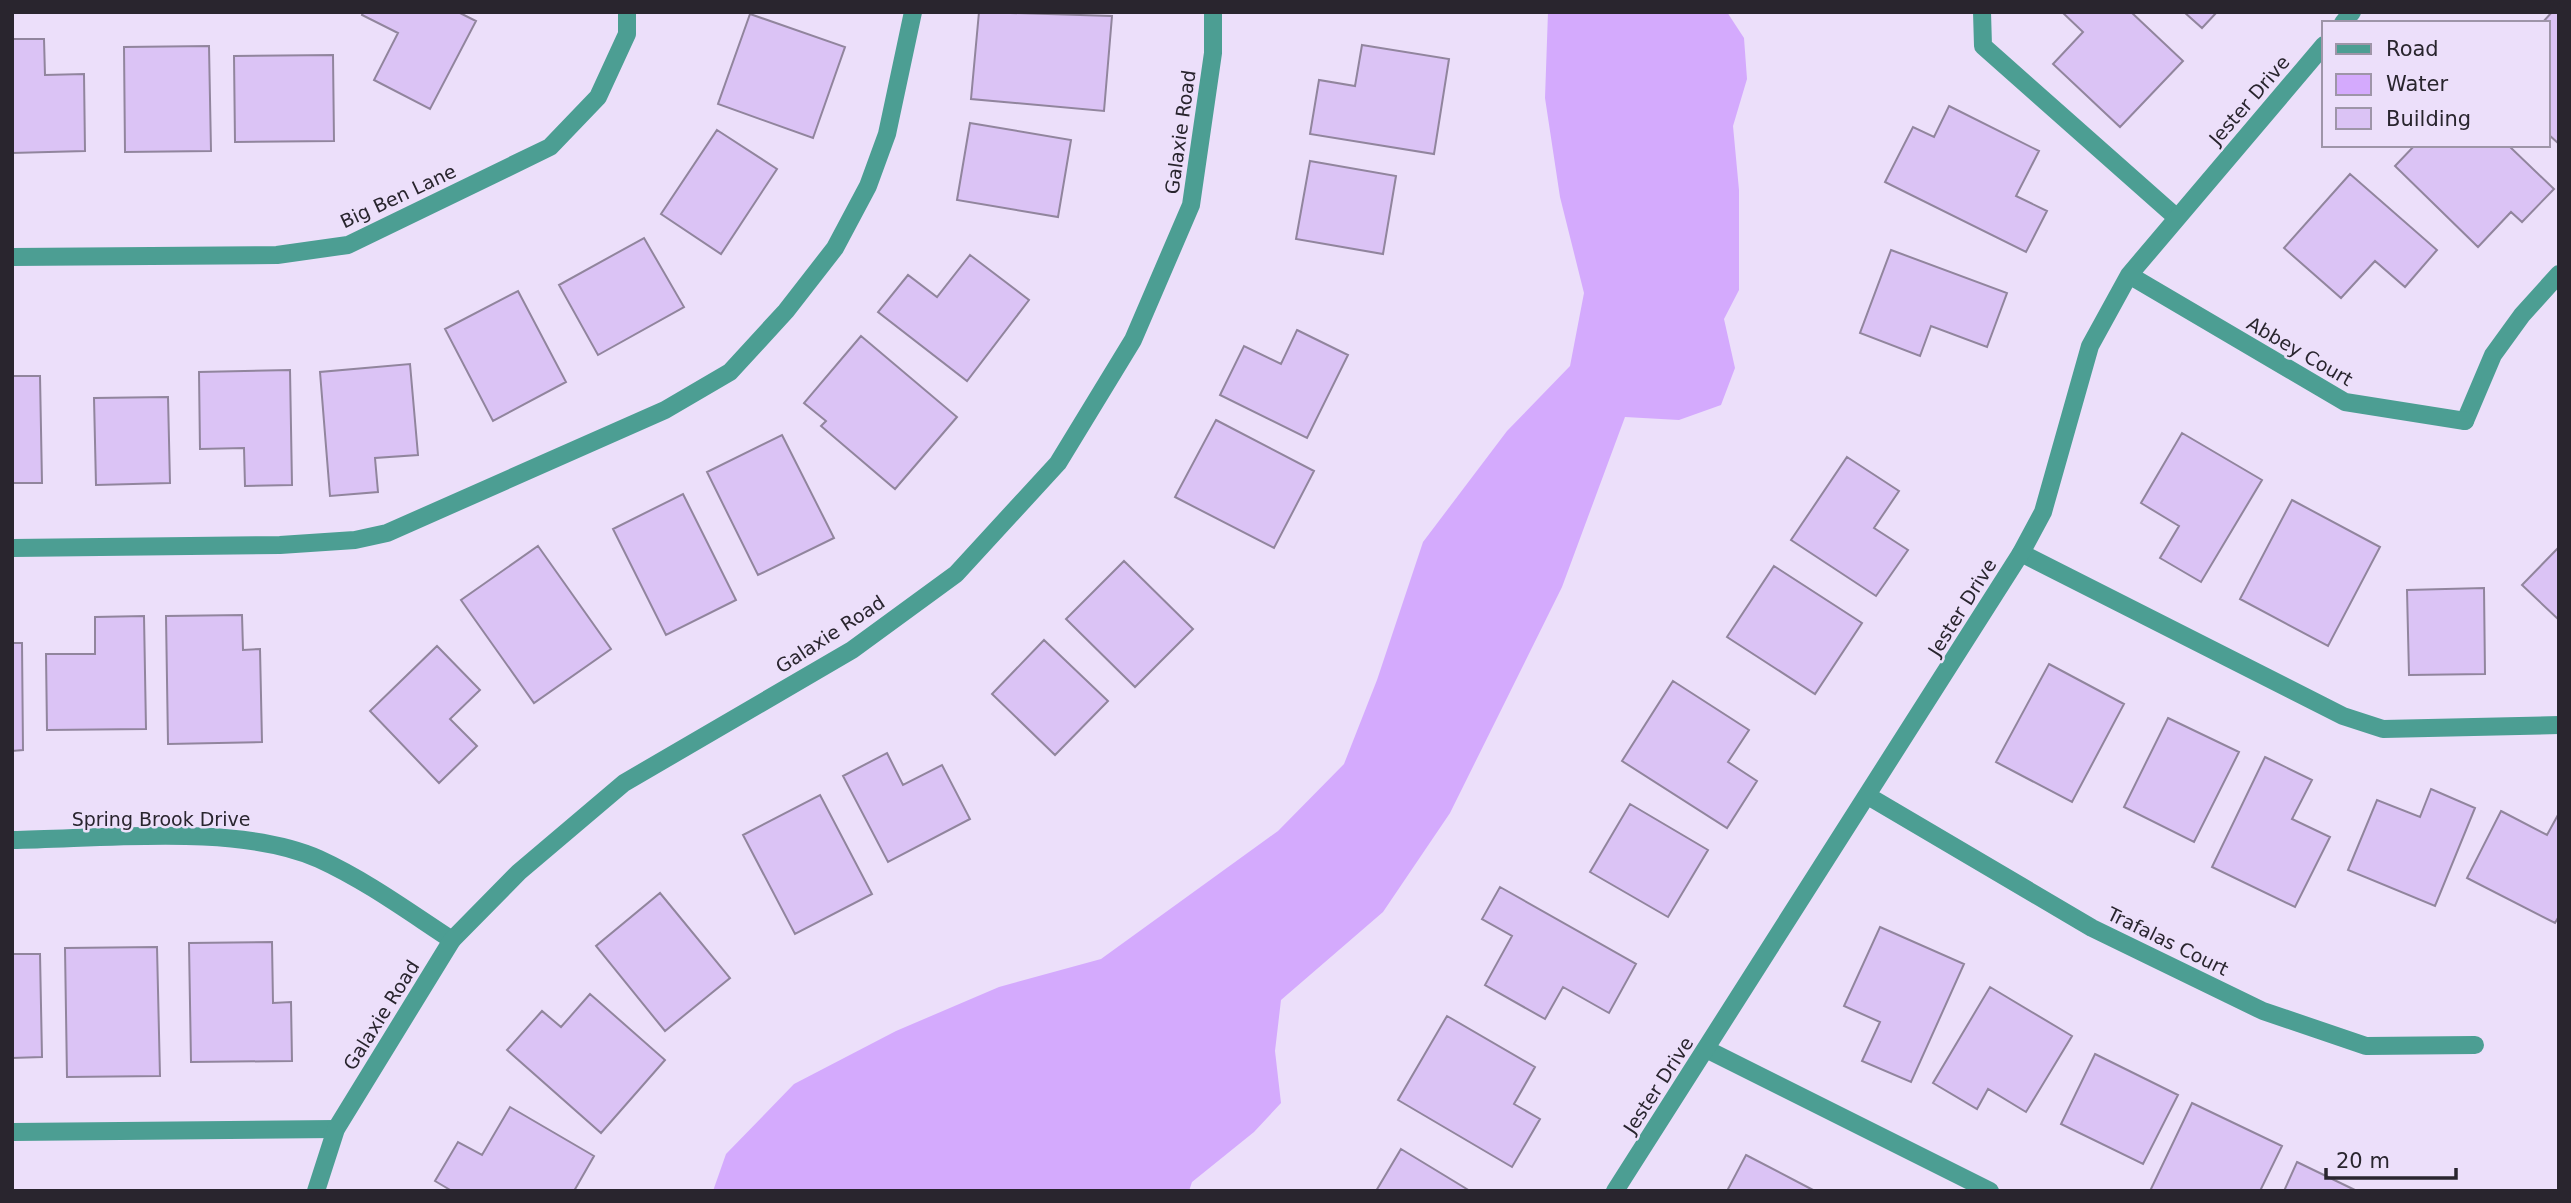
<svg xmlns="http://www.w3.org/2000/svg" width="2571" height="1203" font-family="'DejaVu Sans',sans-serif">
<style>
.water{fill:#d4aafd}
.building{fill:#dbc3f5;stroke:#91859d;stroke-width:2}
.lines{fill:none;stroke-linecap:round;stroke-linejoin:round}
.service{stroke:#4c9e93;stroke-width:18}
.minor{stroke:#4c9e93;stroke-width:18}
.tertiary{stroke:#4c9e93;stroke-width:18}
.labels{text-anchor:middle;stroke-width:5;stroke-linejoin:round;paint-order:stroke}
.street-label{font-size:19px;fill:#29252e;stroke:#ecdffa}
</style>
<rect width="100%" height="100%" fill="#ecdffa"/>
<path class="water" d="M 1548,12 L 1727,12 L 1744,38 L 1747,79 L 1733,126 L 1739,190 L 1739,290 L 1724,319 L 1735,368 L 1721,405 L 1679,420 L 1625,417 L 1562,587 L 1450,813 L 1383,912 L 1281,1000 L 1275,1051 L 1281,1103 L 1254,1132 L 1192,1182 L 1189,1191 L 713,1191 L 726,1154 L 794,1084 L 896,1031 L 999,987 L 1101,959 L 1278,831 L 1344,764 L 1377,680 L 1423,542 L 1507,431 L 1570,366 L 1584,293 L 1560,197 L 1545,98 Z"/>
<path class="building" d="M 363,12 L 458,12 L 476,21 L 430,109 L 374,80 L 398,33 L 362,15 Z
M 979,12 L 1112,16 L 1104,111 L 971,99 Z
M 2062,12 L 2131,12 L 2183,61 L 2120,127 L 2053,64 L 2083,32 Z
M 2184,12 L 2217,12 L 2202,28 Z
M 2552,12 L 2559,12 L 2559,144 L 2548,134 L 2548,23 L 2542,23 Z
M 750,14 L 845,47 L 813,138 L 718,104 Z
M 12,39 L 44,39 L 45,75 L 84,74 L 85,151 L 12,153 Z
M 1362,45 L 1449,59 L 1434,154 L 1310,134 L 1319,80 L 1355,86 Z
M 209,46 L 211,151 L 125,152 L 124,47 Z
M 333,55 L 334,141 L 235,142 L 234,56 Z
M 1949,106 L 2039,151 L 2016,196 L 2047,211 L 2026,252 L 1885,182 L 1913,127 L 1934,137 Z
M 970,123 L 1071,140 L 1058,217 L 957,200 Z
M 717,130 L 777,169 L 721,254 L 661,214 Z
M 2415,145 L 2508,145 L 2554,189 L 2522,222 L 2511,212 L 2478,247 L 2395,166 Z
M 1310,161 L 1396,176 L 1383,254 L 1296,239 Z
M 2350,174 L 2437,250 L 2405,287 L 2375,261 L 2341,298 L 2284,248 Z
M 644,238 L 684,307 L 598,355 L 559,285 Z
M 1891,250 L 2007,293 L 1987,347 L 1931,326 L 1920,356 L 1860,333 Z
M 970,255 L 1029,300 L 967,381 L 878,312 L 908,275 L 937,297 Z
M 518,291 L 566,382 L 493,421 L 445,329 Z
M 1297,330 L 1348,355 L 1307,438 L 1220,395 L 1244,346 L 1281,364 Z
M 861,336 L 957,417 L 895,489 L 821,426 L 826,421 L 804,403 Z
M 410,364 L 418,455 L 375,458 L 378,492 L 330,496 L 320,372 Z
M 290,370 L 292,485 L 245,486 L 244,448 L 200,449 L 199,372 Z
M 12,376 L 40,376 L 42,483 L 12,483 Z
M 168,397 L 170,483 L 96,485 L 94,398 Z
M 1216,420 L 1314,471 L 1274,548 L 1175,497 Z
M 2182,433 L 2262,480 L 2201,582 L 2160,558 L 2179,526 L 2141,503 Z
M 782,435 L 834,538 L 758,575 L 707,472 Z
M 1847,457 L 1899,491 L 1874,528 L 1908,550 L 1876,596 L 1791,540 Z
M 683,494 L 736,600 L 666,635 L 613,529 Z
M 2292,500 L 2380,547 L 2328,646 L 2240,599 Z
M 538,546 L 611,649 L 534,703 L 461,600 Z
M 2559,547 L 2559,620 L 2522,585 Z
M 1124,561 L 1193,629 L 1135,687 L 1066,619 Z
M 1774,566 L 1862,623 L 1815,694 L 1727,637 Z
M 2484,588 L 2485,674 L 2409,675 L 2407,590 Z
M 242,615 L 243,650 L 260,649 L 262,742 L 168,744 L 166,616 Z
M 144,616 L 146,729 L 47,730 L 46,654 L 95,654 L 95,617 Z
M 1044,640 L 1108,701 L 1055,755 L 992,694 Z
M 12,643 L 22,643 L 23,750 L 12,751 Z
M 437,646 L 480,690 L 450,719 L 477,746 L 439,783 L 370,711 Z
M 2049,664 L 2124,704 L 2072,802 L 1996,762 Z
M 1673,681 L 1749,730 L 1728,762 L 1757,781 L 1727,828 L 1622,761 Z
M 2168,718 L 2239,752 L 2194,842 L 2124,807 Z
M 887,753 L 903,785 L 942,765 L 970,819 L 888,862 L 843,776 Z
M 2265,757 L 2312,780 L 2292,819 L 2330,837 L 2295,907 L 2212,867 Z
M 2431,789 L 2475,808 L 2435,906 L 2348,870 L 2377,800 L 2420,817 Z
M 820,795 L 872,894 L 795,934 L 743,835 Z
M 1630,804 L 1708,850 L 1668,917 L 1590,872 Z
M 2501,811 L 2547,835 L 2559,813 L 2559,916 L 2555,923 L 2467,878 Z
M 1500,887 L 1636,964 L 1609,1013 L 1563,987 L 1545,1019 L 1485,985 L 1512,936 L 1482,919 Z
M 660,893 L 730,978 L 665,1031 L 596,946 Z
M 1880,927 L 1964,964 L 1911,1082 L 1862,1061 L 1880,1022 L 1844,1006 Z
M 272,942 L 273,1003 L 291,1002 L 292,1061 L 191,1062 L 189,943 Z
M 157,947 L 160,1076 L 67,1077 L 65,948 Z
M 12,954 L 40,954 L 42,1057 L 12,1058 Z
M 1990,987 L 2072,1036 L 2026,1112 L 1988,1089 L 1977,1109 L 1933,1083 Z
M 590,994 L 665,1060 L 601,1133 L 507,1050 L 542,1011 L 561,1027 Z
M 1447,1016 L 1535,1067 L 1514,1104 L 1540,1119 L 1512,1167 L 1398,1100 Z
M 2095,1054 L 2178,1095 L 2143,1164 L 2061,1124 Z
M 2192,1103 L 2282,1146 L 2260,1191 L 2150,1191 Z
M 510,1107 L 594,1156 L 574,1191 L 452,1191 L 435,1181 L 458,1142 L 482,1155 Z
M 1401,1149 L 1470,1191 L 1376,1191 Z
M 1746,1155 L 1815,1191 L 1727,1191 Z
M 2297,1162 L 2357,1191 L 2284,1191 Z"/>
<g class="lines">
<path class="service" d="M 1982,12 L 1983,46 L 2176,217
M 2465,421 L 2493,355 L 2522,315 L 2559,274
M 12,548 L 280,545 L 355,540 L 387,533 L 665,410 L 730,372 L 786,311 L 835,248 L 868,186 L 887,134 L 913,12
M 2021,553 L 2343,716 L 2383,729 L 2559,725
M 1706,1049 L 1990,1191
M 12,1132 L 336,1129"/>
<path class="minor" d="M 2343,23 L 2352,12
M 12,257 L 277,255 L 348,245 L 550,147 L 598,97 L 627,34 L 627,12
M 2129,275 L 2345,402 L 2465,421
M 1868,796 L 2092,928 L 2263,1011 L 2366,1046 L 2475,1045
M 12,840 C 102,839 238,823 319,859 C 367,881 409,912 452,940
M 1615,1191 L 2021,553 L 2043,512 L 2090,346 L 2129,275 L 2324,45"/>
<path class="tertiary" d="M 316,1191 L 336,1129 L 452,940 L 519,872 L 624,783 L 852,650 L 956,574 L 1058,463 L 1133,340 L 1191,205 L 1213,53 L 1213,12"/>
</g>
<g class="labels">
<g class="street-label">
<text transform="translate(2249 100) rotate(-49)" y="7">Jester Drive</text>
<text transform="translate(1180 132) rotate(-82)" y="7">Galaxie Road</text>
<text transform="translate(398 196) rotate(-25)" y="7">Big Ben Lane</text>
<text transform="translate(2300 351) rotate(30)" y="7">Abbey Court</text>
<text transform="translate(1962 607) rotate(-58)" y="7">Jester Drive</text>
<text transform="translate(830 634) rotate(-33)" y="7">Galaxie Road</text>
<text x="161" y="826">Spring Brook Drive</text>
<text transform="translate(2168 941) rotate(26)" y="7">Trafalas Court</text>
<text transform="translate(381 1015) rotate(-58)" y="7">Galaxie Road</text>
<text transform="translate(1658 1085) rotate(-57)" y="7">Jester Drive</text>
</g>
</g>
<rect width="2571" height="1203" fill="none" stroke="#29252e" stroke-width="28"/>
<rect x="2322" y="21" width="228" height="126" fill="#ecdffa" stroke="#9e95a8" stroke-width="2"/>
<rect x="2336" y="44" width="35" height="10" fill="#4c9e93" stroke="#9e95a8" stroke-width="2"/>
<text x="2386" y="56" font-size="21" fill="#29252e">Road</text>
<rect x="2336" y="74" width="35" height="21" fill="#d4aafd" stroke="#9e95a8" stroke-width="2"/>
<text x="2386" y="91" font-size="21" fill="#29252e">Water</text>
<rect x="2336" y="108" width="35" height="21" fill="#dbc3f5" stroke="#9e95a8" stroke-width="2"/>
<text x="2386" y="126" font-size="21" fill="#29252e">Building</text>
<path d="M2326 1168v10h130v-10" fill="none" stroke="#29252e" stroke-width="3.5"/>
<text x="2336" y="1168" font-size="21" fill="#29252e" stroke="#ecdffa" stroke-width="5" paint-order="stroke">20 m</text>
</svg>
